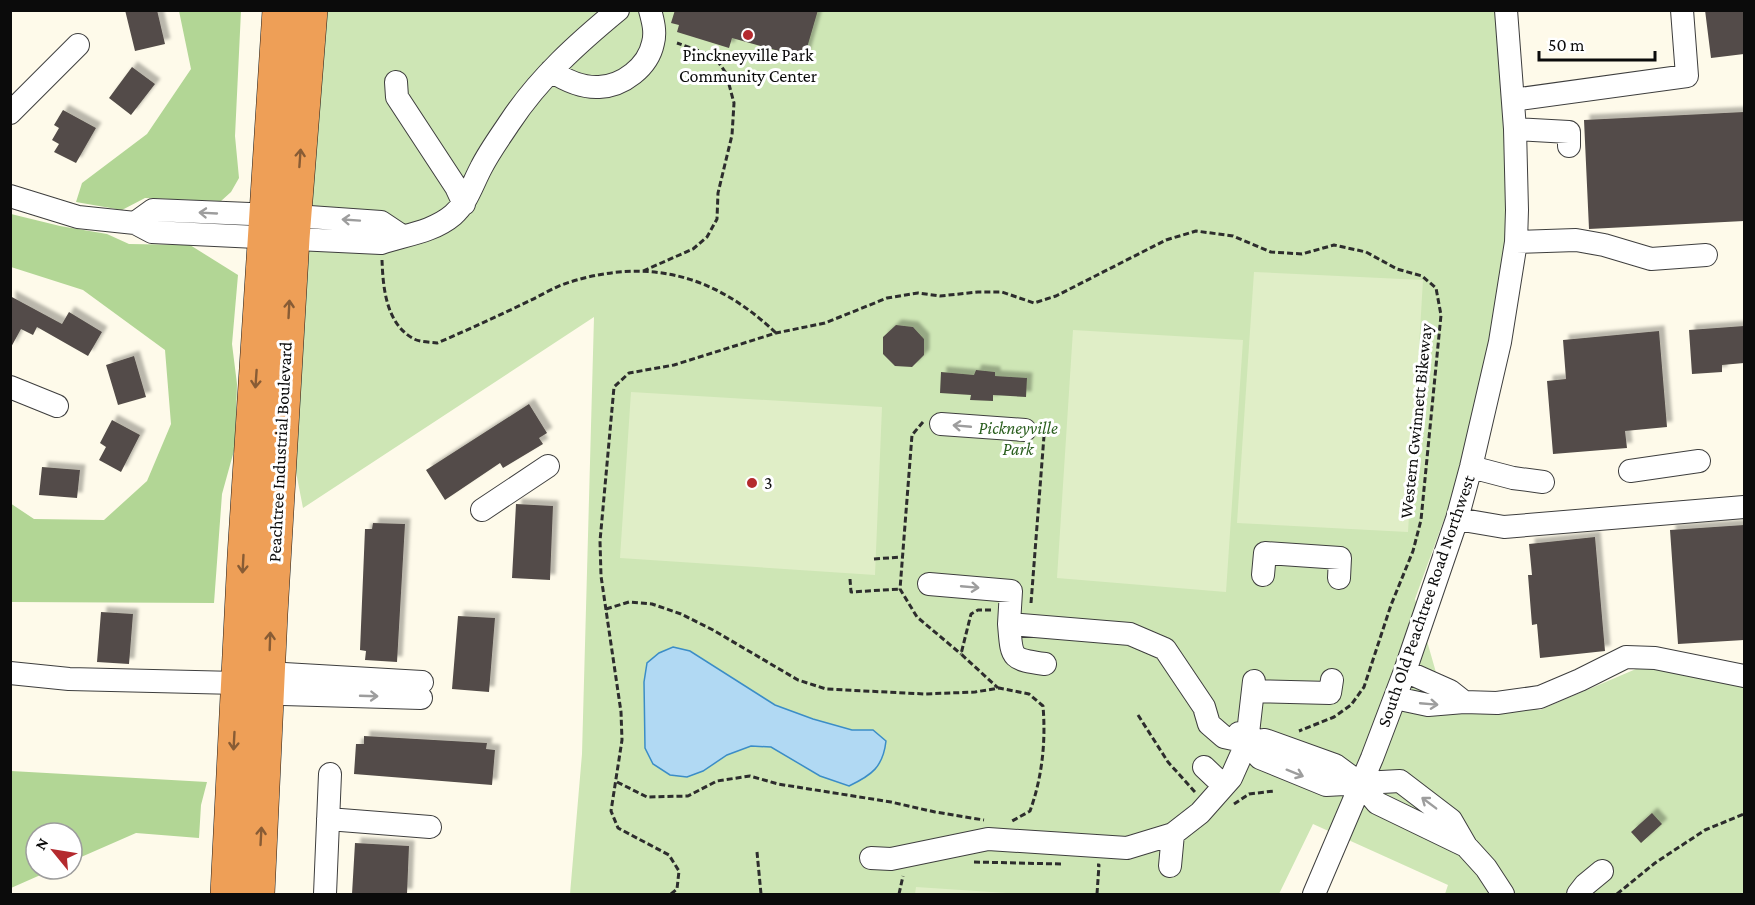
<svg xmlns="http://www.w3.org/2000/svg" width="1755" height="905" font-family="'Crimson Pro',serif">
<style>
.green{fill:#cee6b5}
.forest{fill:#b2d695}
.pitch{fill:#e0eec7}
.water{fill:#b1d9f3;stroke:#3b8dc7;stroke-width:1.5}
.building{fill:#534c48;filter:url(#shadow)}
.lines{fill:none;stroke-linecap:round;stroke-linejoin:round}
.minor-casing{stroke:#3e3e3e;stroke-width:24}
.highway-casing{stroke:#1c1c1c;stroke-width:34}
.path{stroke:#2d2d2d;stroke-width:3;stroke-dasharray:6 3;stroke-linecap:butt}
.minor{stroke:#fff;stroke-width:22}
.highway{stroke:#ee9f57;stroke-width:33}
.oneway{stroke:#885c35}
.oneway2{stroke:#9d9d9d}
.poi-dot{fill:#b42a2e;stroke:#fff;stroke-width:2}
.labels{text-anchor:middle;stroke-width:6;stroke-linejoin:round;paint-order:stroke}
.poi-label{font-size:18px;fill:#0b0b0b;stroke:#fff}
.street-label{font-size:18px;fill:#0b0b0b;stroke:#fff}
.park-label{font-size:18px;font-style:italic;fill:#2b5f1f;stroke:#fff}
</style>
<defs>
<filter id="shadow"><feDropShadow dx="5.5" dy="-5.5" stdDeviation="1.5" flood-color="#0004"/></filter>
</defs>
<rect width="100%" height="100%" fill="#fefaea"/>
<path class="green" d="M 289,11 L 1499,11 L 1509,213 L 1490,341 L 1454,492 L 1415,599 L 1439,683 L 1540,710 L 1643,666 L 1744,684 L 1744,894 L 1445,894 L 1448,885 L 1313,824 L 1279,894 L 570,894 L 582,754 L 594,317 L 303,508 L 268,328 Z"/>
<path class="forest" d="M 179,11 L 241,11 L 235,136 L 239,178 L 231,192 L 221,201 L 145,198 L 122,210 L 76,202 L 82,183 L 147,134 L 191,69 Z
M 11,214 L 60,226 L 107,234 L 129,244 L 190,245 L 238,275 L 232,344 L 237,384 L 235,447 L 222,494 L 214,603 L 11,602 L 10,503 L 34,519 L 104,520 L 147,481 L 171,424 L 165,350 L 83,290 L 11,267 Z
M 11,771 L 207,782 L 201,805 L 199,838 L 136,833 L 72,861 L 72,833 L 36,833 L 36,869 L 54,869 L 11,888 Z"/>
<path class="pitch" d="M 1254,272 L 1423,280 L 1408,532 L 1237,523 Z
M 1073,330 L 1243,340 L 1226,592 L 1057,578 Z
M 631,392 L 882,407 L 875,575 L 620,558 Z
M 916,887 L 1020,894 L 915,894 Z"/>
<path class="water" d="M 673,647 L 690,651 L 775,705 L 813,719 L 852,730 L 873,730 L 886,741 C 883,767 872,775 849,786 L 820,776 L 771,747 L 751,746 L 727,755 L 703,771 L 687,777 L 670,775 L 653,764 L 645,748 L 644,682 L 647,663 L 659,653 Z"/>
<path class="building" d="M 125,10 L 157,10 L 165,44 L 135,51 Z
M 675,10 L 818,10 L 804,58 L 732,38 L 729,48 L 677,32 L 679,25 L 671,23 Z
M 1705,10 L 1744,10 L 1744,54 L 1711,58 Z
M 132,67 L 155,84 L 131,115 L 109,98 Z
M 63,110 L 96,128 L 76,163 L 54,152 L 59,144 L 52,140 L 59,128 L 54,125 Z
M 1744,112 L 1744,221 L 1589,229 L 1584,120 Z
M 10,296 L 62,324 L 69,312 L 102,332 L 88,356 L 37,327 L 33,335 L 21,329 L 10,349 Z
M 896,325 L 913,327 L 924,339 L 924,355 L 912,367 L 895,366 L 883,354 L 883,337 Z
M 1744,326 L 1744,363 L 1722,365 L 1722,372 L 1692,374 L 1689,330 Z
M 1659,331 L 1667,427 L 1625,431 L 1627,448 L 1553,454 L 1547,381 L 1566,379 L 1563,340 Z
M 134,356 L 146,397 L 118,405 L 106,365 Z
M 976,370 L 995,372 L 995,376 L 1027,378 L 1026,397 L 993,395 L 993,401 L 970,400 L 971,395 L 940,393 L 941,372 L 974,375 Z
M 529,404 L 547,433 L 539,438 L 543,444 L 503,468 L 500,463 L 445,500 L 426,470 Z
M 112,420 L 140,435 L 121,472 L 99,460 L 106,447 L 100,443 Z
M 42,467 L 80,470 L 77,498 L 39,495 Z
M 516,504 L 553,506 L 550,580 L 512,578 Z
M 373,523 L 405,524 L 397,662 L 365,660 L 366,651 L 360,650 L 365,529 L 372,529 Z
M 1744,525 L 1744,640 L 1678,644 L 1670,530 Z
M 1595,537 L 1605,651 L 1540,658 L 1537,624 L 1532,625 L 1528,575 L 1532,575 L 1529,544 Z
M 101,612 L 133,614 L 129,664 L 97,662 Z
M 458,616 L 495,618 L 489,692 L 452,689 Z
M 364,736 L 487,743 L 486,749 L 495,750 L 492,785 L 354,774 L 356,744 L 364,744 Z
M 1652,813 L 1662,824 L 1641,843 L 1631,832 Z
M 355,843 L 409,846 L 407,894 L 352,894 Z"/>
<g class="lines">
<g class="minor-casing">
<path id="minor" d="M 551,71 C 565,80 582,88 599,87 C 623,86 648,67 653,43 C 656,32 653,21 650,10
M 396,82 L 397,97 L 456,187 L 464,204
M 1513,100 L 1687,76 L 1682,10
M 10,113 L 78,45
M 1515,129 L 1569,132 L 1569,146
M 10,196 L 78,217 L 135,223 L 152,232 L 381,243 C 405,235 433,232 453,215 C 467,203 472,185 481,168 C 489,152 500,137 510,122 C 539,78 578,43 618,10
M 135,223 L 153,210 L 295,216 L 381,222 L 402,236
M 1516,242 L 1576,240 L 1604,245 L 1651,259 L 1706,255
M 10,387 L 57,406
M 941,424 L 1025,430
M 1471,467 L 1513,478 L 1543,482
M 1630,471 L 1699,461
M 482,510 L 548,466
M 1457,519 L 1504,527 L 1744,507
M 1263,575 L 1265,553 L 1340,558 L 1339,578
M 929,584 L 1011,591 L 1009,624
M 1045,664 C 1010,659 1012,659 1009,624 L 1130,634 L 1165,649 L 1204,707 L 1209,724 L 1224,737 L 1247,742 L 1265,740 L 1335,765 L 1361,784 L 1377,803 L 1466,846
M 1405,671 L 1450,691 L 1464,702
M 10,673 L 69,679 L 237,683 L 273,683 L 284,674 L 422,682
M 273,683 L 283,694 L 421,698
M 1253,691 L 1330,693 L 1332,680
M 1395,698 L 1428,705 L 1464,702 L 1497,703 L 1540,697 L 1580,680 L 1626,657 L 1655,658 L 1744,676
M 1239,733 L 1260,758 L 1326,785 L 1400,781 L 1451,820 L 1466,846 L 1486,868 L 1503,894
M 1204,767 L 1224,786
M 328,819 L 430,827
M 871,858 L 891,859 L 988,839 L 1127,848 L 1173,834 L 1200,813 L 1231,778 L 1247,742 L 1254,681
M 1170,866 L 1173,834
M 325,894 L 330,774
M 1314,894 L 1372,758 L 1405,671 L 1457,519 L 1471,467 L 1500,342 L 1516,242 L 1517,210 L 1515,129 L 1506,10
M 1578,894 L 1585,885 L 1602,871"/>
</g>
<g class="highway-casing">
<path id="highway" d="M 227,894 L 244,556 L 279,10
M 258,894 L 271,614 L 293,238 L 311,10"/>
</g>
<path class="path" d="M 382,260 C 383,288 386,324 414,339 C 420,342 430,342 437,343 C 468,330 498,316 529,301 C 542,295 556,286 570,282 C 651,257 716,276 776,333
M 643,271 L 693,249 L 707,237 L 717,219 L 718,193 L 732,135 L 734,103 L 726,73 L 716,59 L 705,53 L 677,43
M 923,422 L 912,435 L 900,589 L 917,617 L 961,654
M 874,559 L 901,557
M 850,579 L 851,592 L 900,589
M 1031,603 L 1044,436
M 606,609 L 629,602 L 652,604 L 681,614 L 713,630 L 798,680 L 826,689 L 925,694 L 975,692 L 999,688 L 1029,694 L 1043,706 C 1046,742 1042,778 1030,811 L 1012,821
M 991,610 L 978,610 L 971,614 L 961,654 L 998,688
M 1138,715 L 1168,762 L 1195,792
M 617,782 L 647,797 L 688,796 L 717,781 L 750,776 L 778,784 L 891,802 L 935,812 L 984,820
M 1234,804 L 1249,794 L 1274,791
M 757,852 L 761,894
M 974,862 L 1061,864
M 671,894 L 677,889 L 679,871 L 669,855 L 618,828 L 611,811 L 622,740 L 621,712 L 601,576 L 600,541 L 614,387 L 629,373 L 674,365 L 776,333 L 825,323 L 887,298 L 918,293 L 940,296 L 978,292 L 1002,292 L 1034,303 L 1056,296 L 1166,240 L 1196,231 L 1233,236 L 1271,252 L 1302,254 L 1334,245 L 1366,252 L 1397,269 L 1422,276 L 1436,288 L 1441,315 L 1421,520 L 1413,551 L 1391,605 L 1364,687 L 1351,705 L 1334,717 L 1299,731
M 899,894 L 903,876
M 1097,894 L 1099,865 L 1097,865
M 1617,894 L 1655,863 L 1705,830 L 1744,814"/>
<use href="#minor" class="minor"/>
<use href="#highway" class="highway"/>
</g>
<defs><path id="oneway-shaft" d="M-6 0H5M1.5-3L5.5 0L1.5 3" fill="none" stroke-width="1.6" stroke-linecap="round" stroke-linejoin="round" transform="scale(1.5)"/></defs>
<g class="oneway">
<use href="#oneway-shaft" transform="translate(300 158) rotate(-86)"/>
<use href="#oneway-shaft" transform="translate(289 309) rotate(-87)"/>
<use href="#oneway-shaft" transform="translate(256 379) rotate(94)"/>
<use href="#oneway-shaft" transform="translate(243 564) rotate(93)"/>
<use href="#oneway-shaft" transform="translate(270 641) rotate(-88)"/>
<use href="#oneway-shaft" transform="translate(234 741) rotate(93)"/>
<use href="#oneway-shaft" transform="translate(261 836) rotate(-87)"/>
</g>
<g class="oneway2">
<use href="#oneway-shaft" transform="translate(208 213) rotate(-177)"/>
<use href="#oneway-shaft" transform="translate(351 220) rotate(-176)"/>
<use href="#oneway-shaft" transform="translate(962 426) rotate(-175)"/>
<use href="#oneway-shaft" transform="translate(970 587) rotate(5)"/>
<use href="#oneway-shaft" transform="translate(369 696) rotate(2)"/>
<use href="#oneway-shaft" transform="translate(1429 704) rotate(5)"/>
<use href="#oneway-shaft" transform="translate(1295 773) rotate(22)"/>
<use href="#oneway-shaft" transform="translate(1429 803) rotate(-143)"/>
</g>
<g class="poi-dot">
<circle cx="748" cy="35" r="6"/>
<circle cx="752" cy="483" r="6"/>
</g>
<g class="labels">
<g class="poi-label">
<text x="748" y="61">Pinckneyville Park<tspan x="748" dy="21">Community Center</tspan></text>
<text x="764" y="489" text-anchor="start">3</text>
</g>
<g class="street-label">
<text transform="translate(1416 421) rotate(-84)" y="6">Western Gwinnett Bikeway</text>
<text transform="translate(280 452) rotate(-87)" y="6">Peachtree Industrial Boulevard</text>
<text transform="translate(1426 601) rotate(-71)" y="6">South Old Peachtree Road Northwest</text>
</g>
<g class="park-label">
<text x="1018" y="434">Pickneyville<tspan x="1018" dy="21">Park</tspan></text>
</g>
</g>
<rect width="1755" height="905" fill="none" stroke="#0b0b0b" stroke-width="24"/>
<g transform="translate(54 851) rotate(300)"><circle r="28" fill="#ffffff" stroke="#9d9d9d" stroke-width="1.5"/>
<path d="M0-4.5L10 22L0 15L-10 22Z" fill="#b42a2e"/>
<text y="-9" font-size="16" font-weight="bold" text-anchor="middle" fill="#0b0b0b">N</text>
</g>
<path d="M1539 51v9h116v-9" fill="none" stroke="#0b0b0b" stroke-width="3"/>
<text x="1548" y="51" font-size="18" fill="#0b0b0b" stroke="#ffffff" stroke-width="4.5" paint-order="stroke">50 m</text>
</svg>
